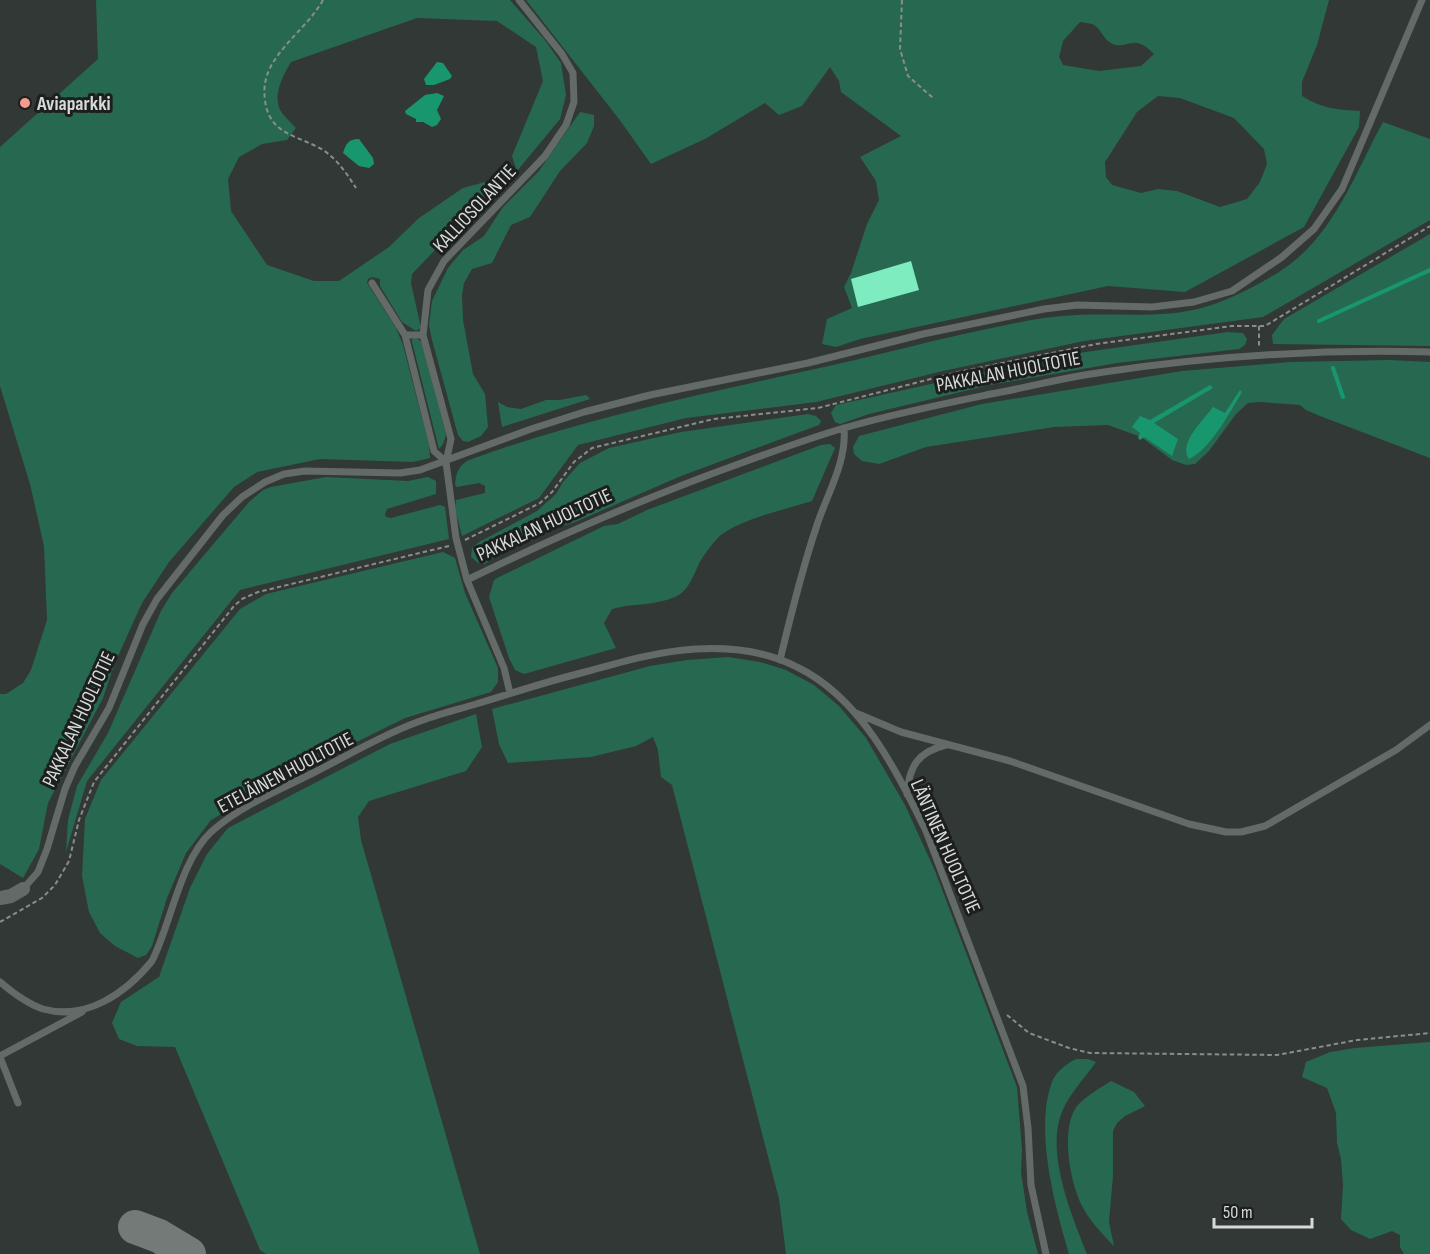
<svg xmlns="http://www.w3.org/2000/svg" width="1430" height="1254" font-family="'Sofia Sans Condensed',sans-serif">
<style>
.green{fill:#276950;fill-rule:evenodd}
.water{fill:#18976f}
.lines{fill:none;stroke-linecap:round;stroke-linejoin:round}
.stream{stroke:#18976f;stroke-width:4}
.taxiway{stroke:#747a77;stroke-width:34}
.building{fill:#7eecbf}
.path{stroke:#898e8c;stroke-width:2;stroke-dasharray:4.5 3;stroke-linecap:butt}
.service{stroke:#646a67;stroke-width:7}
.minor{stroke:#646a67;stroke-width:14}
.poi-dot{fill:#f59c91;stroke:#1c1f1d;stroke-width:2}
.labels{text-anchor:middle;stroke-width:6;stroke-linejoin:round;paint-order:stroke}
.poi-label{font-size:20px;font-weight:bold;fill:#d6dad8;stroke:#1c1f1d;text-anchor:start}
.street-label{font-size:20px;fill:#d6dad8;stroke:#1c1f1d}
</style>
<rect width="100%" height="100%" fill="#323835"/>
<path class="green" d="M 96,0 L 510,0 L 545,40 L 561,63 L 566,95 L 560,119 L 517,171 L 512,156 L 543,81 L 536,47 L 497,21 L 417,18 L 291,62 C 283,76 271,97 282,113 C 286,118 291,123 296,128 L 287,140 L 262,144 L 239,157 L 228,179 L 231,211 L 267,265 L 314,281 L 339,281 L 389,247 L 419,218 L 463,188 L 485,182 L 495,197 L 461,231 L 437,248 L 412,274 L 411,283 L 421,328 L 416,331 L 402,322 L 380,286 L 380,279 L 372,277 L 368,279 L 367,283 L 396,328 L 403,345 L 429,445 L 430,458 L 413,462 L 320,459 L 257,472 L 234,487 L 169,562 L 142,603 L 114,665 L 103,698 L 48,803 L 39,849 L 23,878 L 0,864 L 0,694 L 6,694 L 23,683 L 31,670 L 47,620 L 44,546 L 30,484 L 0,386 L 0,147 L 98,59 Z
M 526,0 L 1329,0 L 1317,45 L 1302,82 L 1302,96 C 1320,108 1338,110 1360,111 L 1359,127 L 1304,227 L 1185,292 L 1108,286 L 860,339 L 836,347 L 822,344 L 827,319 L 852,308 L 844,287 L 851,273 L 867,224 L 879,200 L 876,181 L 860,157 L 901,136 L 841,92 L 839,81 L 830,67 L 802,106 L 779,115 L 765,103 L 705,139 L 651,164 L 619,119 ZM 1080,22 C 1084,23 1091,23 1094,25 C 1101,29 1104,40 1111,43 C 1127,52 1132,31 1154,54 L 1141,66 L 1099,71 L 1063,65 L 1059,57 L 1063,41 ZM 1158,96 L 1180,98 L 1234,118 L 1264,149 L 1267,164 L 1260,182 L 1247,199 L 1220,207 L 1177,191 L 1158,189 L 1141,193 L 1112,185 L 1106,177 L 1105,162 L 1137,112 Z
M 580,112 L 594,115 L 594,126 L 587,143 L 560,171 L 530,217 L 511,225 L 492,263 L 472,269 L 464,283 L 462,295 L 463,320 L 473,374 L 485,394 L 488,427 L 481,436 L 468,442 L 463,441 L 458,435 L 432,340 L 429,325 L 432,301 L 448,268 L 463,250 L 484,236 L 503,207 L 539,171 Z
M 1383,122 L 1430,139 L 1430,220 L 1263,317 L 1084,341 L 943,371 L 816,402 L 686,418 L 578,445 L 539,498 L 462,536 L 455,509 L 456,500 L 485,493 L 485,486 L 479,483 L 457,487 L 455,485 C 456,473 458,466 469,460 C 579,420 692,396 806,371 C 873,357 939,338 1006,325 C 1029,320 1053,316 1077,315 C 1120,313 1164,319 1205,307 C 1231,299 1256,286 1279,272 C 1333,238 1354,175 1383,122 Z
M 1430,234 L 1430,346 L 1273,344 L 1272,335 L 1284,319 Z
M 1228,332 L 1243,333 L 1247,339 L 1245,345 L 1239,349 L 1117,363 L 990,385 L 869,414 L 840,424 L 835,422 L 831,413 L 836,405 L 1057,356 Z
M 416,338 L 422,342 L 446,435 L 443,444 L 439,449 L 412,342 L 412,339 Z
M 1390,360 L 1430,362 L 1430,458 L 1320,416 L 1306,410 L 1300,405 L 1261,402 L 1248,403 L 1236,414 L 1209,451 L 1195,464 L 1186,465 L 1172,460 L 1141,437 L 1108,425 L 1054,427 L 926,447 L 879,464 L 862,461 L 854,454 L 853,447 L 859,436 L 982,404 L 1182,371 L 1290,362 Z
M 586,395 L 590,399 L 502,427 L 498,402 L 507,407 L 521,409 L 546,400 L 560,400 Z
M 808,414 L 816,416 L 821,421 L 819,425 L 681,476 L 573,523 L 520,538 L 485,564 L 478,563 L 471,557 L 472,548 L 479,542 L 537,511 L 556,494 L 563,482 L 580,463 L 609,448 L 681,432 Z
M 830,444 L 835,448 L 812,501 C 787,509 741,519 721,535 C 713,542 701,558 697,568 C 692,579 687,592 675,597 C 655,606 632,603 612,609 L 604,623 L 616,648 L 524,674 L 515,670 L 509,658 L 489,597 L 494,580 L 499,577 L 604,526 L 618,524 L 647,510 L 821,445 Z
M 326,477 L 408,481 L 428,477 L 436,481 L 436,494 L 387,509 L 385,514 L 386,517 L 391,518 L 440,505 L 445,507 L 449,539 L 240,590 L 87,781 L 66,852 L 68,820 L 77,786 L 108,733 L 161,611 L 172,593 L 249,502 L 263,490 L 271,487 Z
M 443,552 L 455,558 L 465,593 L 498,668 L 498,682 L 491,692 L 405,718 L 274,783 L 211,820 L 186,853 L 167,898 L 152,946 L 146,955 L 138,958 L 115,946 L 100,933 L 89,912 L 82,876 L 85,819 L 101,780 L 240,609 L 266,594 Z
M 728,657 L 760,662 L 786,670 L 814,685 L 839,706 L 866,738 L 905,805 L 935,871 L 1017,1087 L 1022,1150 L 1021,1172 L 1027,1212 L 1038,1254 L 786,1254 L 779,1199 L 672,785 L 661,777 L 658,750 L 653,737 L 636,746 L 591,757 L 508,763 L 499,744 L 492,709 L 650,666 L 687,660 Z
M 476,714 L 482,747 L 466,771 L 369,801 L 358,817 L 361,840 L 480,1254 L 266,1254 L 260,1250 L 175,1047 L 137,1046 L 119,1039 L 112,1023 L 121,1002 L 159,977 L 190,888 L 207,854 L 228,828 L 390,744 Z
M 1430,1042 L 1430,1254 L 1404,1254 L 1400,1247 L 1400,1235 L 1392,1231 L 1370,1239 L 1351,1230 L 1341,1219 L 1343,1185 L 1341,1159 L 1337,1143 L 1336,1113 L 1327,1088 L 1302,1077 L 1306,1062 L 1330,1052 L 1355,1048 Z
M 1076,1059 L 1088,1059 L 1096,1062 C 1085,1078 1069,1094 1062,1112 C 1045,1152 1072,1216 1087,1254 L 1069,1254 C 1055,1206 1035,1133 1051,1085 C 1054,1073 1066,1064 1076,1059 Z
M 1111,1081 L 1134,1092 L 1145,1106 L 1125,1116 L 1117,1123 L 1113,1131 L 1113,1176 L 1109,1222 L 1114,1246 C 1102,1234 1090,1221 1082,1206 C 1070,1182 1060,1129 1077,1106 C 1086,1096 1100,1088 1111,1081 Z"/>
<path class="water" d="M 437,62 L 443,63 L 452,76 L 450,79 L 434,85 L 426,85 L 424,79 Z
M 437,93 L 444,96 L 437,110 L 441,119 L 437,125 L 432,127 L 423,122 L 416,122 L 416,119 L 406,114 L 405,111 L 425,95 Z
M 359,139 L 373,158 L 374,164 L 369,168 L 359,166 L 343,153 C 346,144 348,139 359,139 Z
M 1210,385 L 1213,388 L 1154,423 L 1178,439 L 1172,456 L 1144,437 L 1140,440 L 1138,438 L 1140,433 L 1132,427 L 1140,416 L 1150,420 Z
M 1240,390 L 1242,392 C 1230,412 1210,450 1189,459 C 1178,443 1203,421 1213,407 L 1225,413 Z"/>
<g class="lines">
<path class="stream" d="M 1319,321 L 1430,270
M 1333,368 L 1343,397"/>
<path class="taxiway" d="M 135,1227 L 159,1236 L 189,1254"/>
</g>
<path class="building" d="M 911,261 L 919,290 L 858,307 L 851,279 Z"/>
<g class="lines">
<path class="path" d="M 323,0 C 310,23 288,39 274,61 C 266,73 263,86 265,100 C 269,135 298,135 323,150 C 338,160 347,174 356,188
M 902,0 L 900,49 L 908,76 L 933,98
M 1259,326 L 1259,347
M 465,540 L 540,503 L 552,492 L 574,462 L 592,448 L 714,419 L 818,408 L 958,372 L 1096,344 L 1232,326 L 1265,326 L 1430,226
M 0,922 L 42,898 L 55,885 L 69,861 L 79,820 L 94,782 L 234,606 L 242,599 L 258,592 L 449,546
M 1007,1015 L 1029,1033 L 1069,1048 L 1090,1053 L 1277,1055 L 1357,1040 L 1430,1033"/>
<path class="service" d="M 372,283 L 405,335 L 423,335
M 405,335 L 434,451 L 446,462
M 467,580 C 557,536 649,496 744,462 C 777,450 810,438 844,428 C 892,414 942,404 991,394 C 1029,387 1066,377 1104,372 C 1212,356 1321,349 1430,352
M 780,660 C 791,614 802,569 817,525 C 827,494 847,462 844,428
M 510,693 L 504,668 L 467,580 L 456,538 L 446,462 L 451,439 L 423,335 L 428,290 L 444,261 L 545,156 L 566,125 L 574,102 L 573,73 L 562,54 L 519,0
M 856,713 L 901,732 L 1010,761 L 1189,824 L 1226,832 L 1241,832 L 1265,826 L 1396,750 L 1430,725
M 907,794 C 909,766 918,752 946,745
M 23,889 L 38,872 L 47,849 L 65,789 L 75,766 L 109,708 L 143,624 L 157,599 L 223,515 L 242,497 L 265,482 L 284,474 L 305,471 L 400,473 L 420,470 L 531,429 L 584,412 L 650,395 L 808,363 L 923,334 L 1044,309 L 1077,305 L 1152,307 L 1194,302 L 1232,291 L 1282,257 L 1314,229 L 1342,189 L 1422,0
M 0,982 C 13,993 27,1004 43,1009 C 86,1021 126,993 152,961 C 171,924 180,861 211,832 C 240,806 279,790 313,773 C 347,756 380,736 415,723 C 435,715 456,710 476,704 C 513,693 548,681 585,672 C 621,662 659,651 696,649 C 731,647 766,651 797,667 C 861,698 896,770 926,831 L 1023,1086 L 1028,1128 L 1031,1185 L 1046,1254
M 0,1056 L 82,1012
M 0,1057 L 18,1103"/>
<path class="minor" d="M 0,898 L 11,896 L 23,889"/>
</g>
<circle class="poi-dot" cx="25" cy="103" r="6"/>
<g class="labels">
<g class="poi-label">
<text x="37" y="110">Aviaparkki</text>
</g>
<g class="street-label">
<text transform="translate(474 208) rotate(-47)" y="7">KALLIOSOLANTIE</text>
<text transform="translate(1008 371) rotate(-11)" y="7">PAKKALAN HUOLTOTIE</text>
<text transform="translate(544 524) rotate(-25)" y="7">PAKKALAN HUOLTOTIE</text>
<text transform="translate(78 719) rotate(-65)" y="7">PAKKALAN HUOLTOTIE</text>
<text transform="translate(285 772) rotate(-28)" y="7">ETELÄINEN HUOLTOTIE</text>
<text transform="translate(946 846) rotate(66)" y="7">LÄNTINEN HUOLTOTIE</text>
</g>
</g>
<path d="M1214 1218v9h98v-9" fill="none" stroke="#d6dad8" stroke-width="3"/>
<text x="1223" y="1218" font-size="18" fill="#d6dad8" stroke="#1c1f1d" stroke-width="4.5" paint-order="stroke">50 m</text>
</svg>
